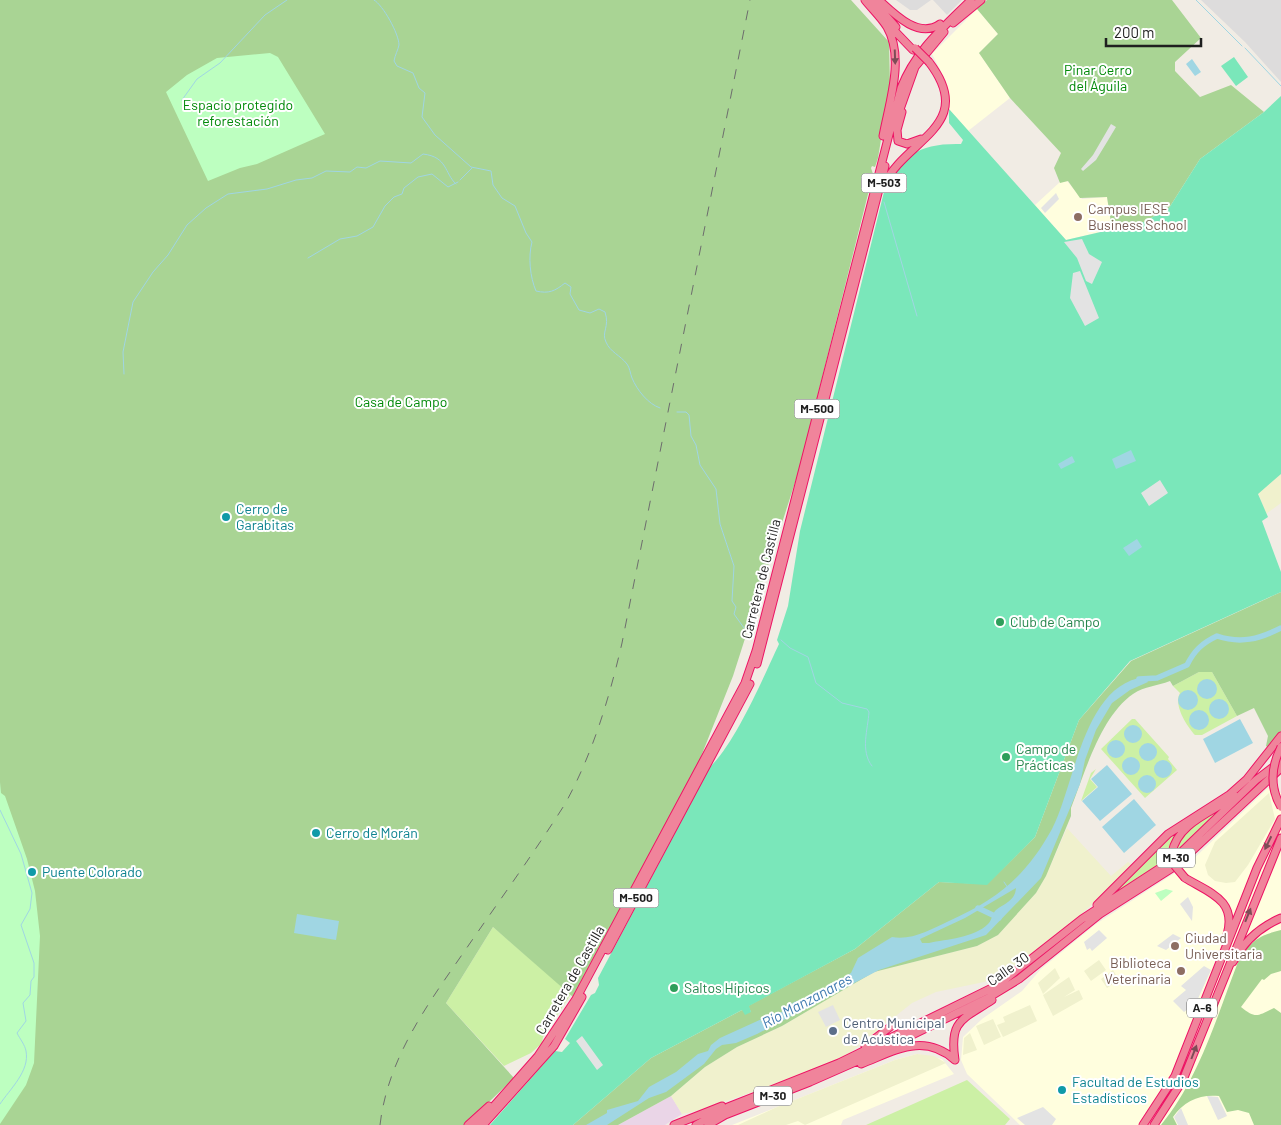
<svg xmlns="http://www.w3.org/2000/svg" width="1281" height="1125" font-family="Barlow,sans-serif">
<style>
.residential{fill:#dddcdc}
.industrial{fill:#ead5e7}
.education{fill:#fffede}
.farmland{fill:#f0f1cd}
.grass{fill:#ccf0a5}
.forest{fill:#a9d494}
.park{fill:#bdffc0}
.pitch{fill:#7ae7ba}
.parking{fill:#e3e3e3}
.water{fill:#a0d6e3;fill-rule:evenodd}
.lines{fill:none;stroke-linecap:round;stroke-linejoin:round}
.stream{stroke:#a0d6e3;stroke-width:1}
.river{stroke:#a0d6e3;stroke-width:5.5}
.highway-casing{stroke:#ed1364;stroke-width:9}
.highway{stroke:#f0849b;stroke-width:7}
.rail{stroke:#6d6d6d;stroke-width:1;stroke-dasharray:10 10;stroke-linecap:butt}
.highway-bridge-casing{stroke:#ed1364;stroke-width:9;stroke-linecap:butt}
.highway-bridge{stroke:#f0849b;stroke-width:7}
.oneway{fill:#7d4c57}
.education-dot{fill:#8d6e63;stroke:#fff;stroke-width:2}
.culture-dot{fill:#0f9aa8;stroke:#fff;stroke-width:2}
.leisure-dot{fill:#2e9e5b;stroke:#fff;stroke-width:2}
.service-dot{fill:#5c6f8a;stroke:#fff;stroke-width:2}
.labels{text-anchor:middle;stroke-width:4;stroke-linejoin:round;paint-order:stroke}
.shield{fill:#fff;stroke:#626262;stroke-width:1}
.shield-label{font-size:12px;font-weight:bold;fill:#1f1f1f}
.park-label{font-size:14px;fill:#008908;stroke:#fff}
.education-label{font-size:14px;fill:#785e54;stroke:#fff;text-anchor:start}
.culture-label{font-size:14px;fill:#0d838f;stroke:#fff;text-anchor:start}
.street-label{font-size:14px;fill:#1f1f1f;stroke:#fff}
.leisure-label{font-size:14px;fill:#27864d;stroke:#fff;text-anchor:start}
.service-label{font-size:14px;fill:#4e5e75;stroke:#fff;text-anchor:start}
.water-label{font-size:15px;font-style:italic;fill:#3f7ab0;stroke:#fff}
</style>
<rect width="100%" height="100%" fill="#f1ece4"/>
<path class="residential" d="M 896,0 L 931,0 L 917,10 L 910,10 Z
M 933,0 L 962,0 L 947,15 Z
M 1201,0 L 1281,0 L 1281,82 L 1245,42 Z"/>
<path class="industrial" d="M 671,1096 L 682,1114 L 665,1125 L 618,1125 Z"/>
<path class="education" d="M 977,9 L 998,34 L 979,53 L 1010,98 L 968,131 L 949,109 L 946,81 L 932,54 Z
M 1067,181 L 1082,199 L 1107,197 L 1112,229 L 1066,240 L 1035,205 L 1060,182 Z
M 1268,788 L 1281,793 L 1281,1125 L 1020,1125 L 967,1074 L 961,1060 L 963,1037 L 982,1019 L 1022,991 L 1041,969 L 1096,924 L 1187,865 Z
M 917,1054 L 942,1059 L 954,1074 L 843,1120 L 841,1125 L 732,1125 L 895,1060 Z"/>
<path class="farmland" d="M 1281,474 L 1281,503 L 1266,514 L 1258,493 Z
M 1269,793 L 1275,819 L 1248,865 L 1235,882 L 1226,883 L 1215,881 L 1208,875 L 1205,865 L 1215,842 Z
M 1067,828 L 1111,876 L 1128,862 L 1133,866 L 1074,921 L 1007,972 L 984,982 L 936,992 L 912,1003 L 847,1055 L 807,1074 L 696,1111 L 682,1114 L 671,1096 L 705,1067 L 737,1047 L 782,1026 L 874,972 L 977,946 L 998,935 L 1036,893 L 1046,876 Z
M 1099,960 L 1106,970 L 1091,981 L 1084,971 Z
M 1055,968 L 1060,978 L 1043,994 L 1038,983 Z
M 1113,970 L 1119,980 L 1107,988 L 1101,979 Z
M 1069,977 L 1075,990 L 1064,997 L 1079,990 L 1083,999 L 1053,1016 L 1043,995 Z
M 1030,1005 L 1037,1021 L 1003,1037 L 997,1025 L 1005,1022 L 1003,1017 Z
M 993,1019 L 1001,1037 L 984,1045 L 976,1026 Z
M 970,1033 L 977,1050 L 963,1055 L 964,1038 Z
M 917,1054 L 934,1056 L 946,1063 L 805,1125 L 798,1121 L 786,1125 L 738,1125 L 777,1107 L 895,1060 Z"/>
<path class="grass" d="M 1199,672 L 1212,672 L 1237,716 L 1202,735 L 1195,735 C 1187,726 1173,705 1180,693 L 1173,686 Z
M 1132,719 L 1135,719 L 1169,757 L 1168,759 L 1177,770 L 1145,798 L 1101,749 Z
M 1096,769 L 1090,779 L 1097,787 L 1081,801 L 1091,773 Z
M 1221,810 L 1177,852 L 1152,871 L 1117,891 L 1162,842 L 1188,824 Z
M 493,927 L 571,994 L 543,1037 L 542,1043 L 531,1053 L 504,1066 L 446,1003 Z
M 967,1080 L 1010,1119 L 1005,1125 L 866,1125 Z"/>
<path class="forest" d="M 0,0 L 851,0 L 889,42 L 890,85 L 878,158 L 875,167 L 872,166 L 871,168 L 873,174 L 799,470 L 733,676 L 700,759 L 573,997 L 493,927 L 446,1003 L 514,1078 L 465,1125 L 0,1125 Z
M 987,0 L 1172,0 L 1201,38 L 1175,62 L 1175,71 L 1200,97 L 1231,85 L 1264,112 L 1200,159 L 1169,208 L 1144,222 L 1112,229 L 1107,197 L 1080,198 L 1068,181 L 1060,183 L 1054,168 L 1061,153 L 1010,98 L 979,53 L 998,34 L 977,9 Z
M 1281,592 L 1281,735 L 1270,749 L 1266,746 L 1268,736 L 1254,708 L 1237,716 L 1212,672 L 1199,672 L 1173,686 L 1170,681 C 1157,686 1145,686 1133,694 C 1101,716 1085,772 1071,808 L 1071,816 L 1046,876 L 1036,893 L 998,935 L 977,946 L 874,972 L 782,1026 L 737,1047 L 705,1067 L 671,1096 L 618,1125 L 573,1125 L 651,1058 L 742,1010 L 751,1012 L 748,1006 L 855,949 L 939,882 L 987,884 L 1035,837 L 1079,720 L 1131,661 Z
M 1281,930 L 1281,971 L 1271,974 L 1264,980 L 1262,979 L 1241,1007 C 1256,1019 1257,1016 1274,1008 L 1281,1013 L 1281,1125 L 1254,1125 L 1249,1113 L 1238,1110 L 1227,1112 L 1219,1096 C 1200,1094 1184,1101 1173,1117 L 1177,1125 L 1161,1125 C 1199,1079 1217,1016 1238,962 C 1249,942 1259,935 1281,930 Z"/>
<path class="park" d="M 270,53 L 278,57 L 325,134 L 257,164 L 240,168 L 208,181 L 166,92 L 187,75 L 217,58 Z
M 0,782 L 1,793 L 5,796 L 27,859 L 35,891 L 40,936 L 34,1063 L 26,1085 L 0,1124 Z
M 1166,889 L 1173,891 L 1161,901 L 1155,893 Z"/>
<path class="pitch" d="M 1234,57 L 1248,77 L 1236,86 L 1221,66 Z
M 1281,96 L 1281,474 L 1258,494 L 1268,517 L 1262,521 L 1281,572 L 1281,592 L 1130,661 L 1079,720 L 1035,837 L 987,885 L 939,882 L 855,949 L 749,1006 L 751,1012 L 745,1015 L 742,1010 L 651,1058 L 573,1125 L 490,1125 L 555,1051 L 562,1052 L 570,1043 L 565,1039 L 591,995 L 595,993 L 599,985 L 598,978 L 710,767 C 736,742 763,678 779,644 L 777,640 L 788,606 L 800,531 L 884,192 C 902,155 919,143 961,144 L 963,140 L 949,123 L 949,109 L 1066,240 L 1144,222 L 1169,208 L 1200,159 L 1264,112 Z"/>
<path class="parking" d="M 1111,124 L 1116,127 L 1107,142 L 1096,160 L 1083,171 L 1081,169 L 1093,155 Z
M 1056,193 L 1059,199 L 1045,213 L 1041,208 Z
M 1082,239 L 1089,254 L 1102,262 L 1092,284 L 1086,281 L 1077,258 L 1064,242 Z
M 1080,271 L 1099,318 L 1085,326 L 1070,298 L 1073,273 Z
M 1160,480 L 1168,493 L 1149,506 L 1141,493 Z
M 1188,897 L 1193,907 L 1192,921 L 1180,904 Z
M 1099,930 L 1107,938 L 1092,951 L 1090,948 L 1087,950 L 1084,942 Z
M 1173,934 L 1181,938 L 1166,950 L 1157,946 Z
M 1204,966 L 1211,970 L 1196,1003 L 1184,1012 L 1173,1001 L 1186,990 L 1181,986 Z
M 833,1005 L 840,1020 L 826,1027 L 818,1012 Z
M 582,1036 L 603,1065 L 597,1070 L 576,1041 Z
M 1207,1096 L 1218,1097 L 1227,1116 L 1218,1120 Z
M 1043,1107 L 1056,1119 L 1052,1125 L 1025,1125 L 1017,1118 Z
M 1181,1108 L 1188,1125 L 1178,1125 L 1174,1117 Z"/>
<path class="water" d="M 1192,59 L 1201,72 L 1195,76 L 1186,64 Z
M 1131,450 L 1136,461 L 1116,469 L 1112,459 Z
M 1072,456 L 1075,462 L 1061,469 L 1058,464 Z
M 1137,539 L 1142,547 L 1129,556 L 1123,548 Z
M 1145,677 L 1148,682 L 1130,690 L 1112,703 L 1096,730 L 1085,760 L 1080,784 L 1041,878 L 986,935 L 879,970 L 757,1034 L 736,1043 L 722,1045 L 716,1049 L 704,1064 L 666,1092 L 649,1098 L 607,1125 L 586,1125 L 607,1113 L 607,1110 L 638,1101 L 649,1087 L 676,1072 L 698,1054 L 708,1051 L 711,1045 L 720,1038 L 777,1012 L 760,1022 L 770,1021 L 794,1002 L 808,998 L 851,973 L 858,958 L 892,937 C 911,941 932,929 949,921 C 998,899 1026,876 1052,829 C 1075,785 1083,684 1145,677 ZM 1016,888 C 1015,901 1005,903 996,910 C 992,914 992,920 988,924 C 974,938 947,939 929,943 L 922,943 L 920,939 L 965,918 Z
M1197 689a10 10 0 1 1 20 0a10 10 0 1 1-20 0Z
M1178 700a10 10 0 1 1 20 0a10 10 0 1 1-20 0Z
M1209 709a10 10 0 1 1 20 0a10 10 0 1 1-20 0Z
M1189 720a10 10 0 1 1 20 0a10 10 0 1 1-20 0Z
M 1240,719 L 1253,743 L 1215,763 L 1203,739 Z
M1124 734a9 9 0 1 1 18 0a9 9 0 1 1-18 0Z
M1107 749a9 9 0 1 1 18 0a9 9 0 1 1-18 0Z
M1139 752a9 9 0 1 1 18 0a9 9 0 1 1-18 0Z
M1122 766a9 9 0 1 1 18 0a9 9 0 1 1-18 0Z
M1154 769a9 9 0 1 1 18 0a9 9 0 1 1-18 0Z
M 1107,765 L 1132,794 L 1100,821 L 1082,801 L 1098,787 L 1091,779 Z
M1138 784a9 9 0 1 1 18 0a9 9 0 1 1-18 0Z
M 1134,799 L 1156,825 L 1124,853 L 1102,827 Z
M 297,914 L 339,921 L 336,940 L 294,933 Z"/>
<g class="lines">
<path class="stream" d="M 374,0 C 383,5 399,34 399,45 C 398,50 395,55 394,61 L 397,66 L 413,73 L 419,88 L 425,93 L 422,117 L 435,135 L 471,167 L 491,171 L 493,185 L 502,198 L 515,206 L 526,233 L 532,242 C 528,257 530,277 536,291 C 549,294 555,291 565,283 L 571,287 L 570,294 L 579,310 L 590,313 L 599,309 L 605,312 C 610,327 601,332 606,342 C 610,352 620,355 627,364 C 630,368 630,373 632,378 C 637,390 648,404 660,408
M 1196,0 L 1242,46
M 1245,48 L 1281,86
M 182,100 L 197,79 L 220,63 L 265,15 L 287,0
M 460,180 L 472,168
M 884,202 L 917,316
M 308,258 L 340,239 L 357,236 L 373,227 L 385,206 L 394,197 L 402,194 L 404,188 L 418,177 L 432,174 L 448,187 L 458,182
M 124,374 L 123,352 L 133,302 L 153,272 L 168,255 L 187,225 L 206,208 L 228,194 L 267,189 L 296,180 L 312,178 L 326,171 L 350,172 L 357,167 L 366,168 L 380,161 L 411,163 L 423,154 C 448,157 444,173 456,184
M 677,412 L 686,412 L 689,415 L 691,436 L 696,445 L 700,465 L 716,489 L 720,524 L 734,566 L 732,601 L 736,607 L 734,614 L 744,628
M 781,640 L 790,648 L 808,657 L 816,683 L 842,703 L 867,709 L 869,712 C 868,729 860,751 872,766
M 0,810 L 21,854 L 32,893 L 30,909 L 21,925 L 34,963 L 34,977 L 31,981 L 30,995 L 23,1003 L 26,1021 L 17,1033 C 20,1039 25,1045 26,1051 C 30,1071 10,1089 0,1104
M 1004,882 L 1008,888"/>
<path class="river" d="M 1139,679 L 1157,678 L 1187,665 C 1194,651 1202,643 1217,636 C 1241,644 1259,639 1281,628
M 978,908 L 999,918"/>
<g class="highway-casing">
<path id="highway" d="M 865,0 C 872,9 881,17 887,27 C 905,58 889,103 883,136
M 872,0 L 896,27
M 879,0 C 895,15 919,39 940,24
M 953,23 L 981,0
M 889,25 L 913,50
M 902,112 L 897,130 L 898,141 L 907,144 L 921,139
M 898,115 L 915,67 L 944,32
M 884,185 C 905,139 978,126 929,62
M 757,664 L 885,166
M 1172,853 C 1177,823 1213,812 1235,796
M 1185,878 C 1210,893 1237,900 1227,935
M 1097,905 L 1168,834 L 1229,795 L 1247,779 L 1281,736
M 608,950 L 750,684
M 1233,962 C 1244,941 1260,927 1281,918
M 865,1046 L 894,1024
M 955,1060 C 949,1020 962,1020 992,1000
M 861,1064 C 895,1051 923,1032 955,1060
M 468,1125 L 489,1106
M 477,1125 L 538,1056 L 576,999 L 745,683 L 756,651 L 901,88 C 916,50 943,28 971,0
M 483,1125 L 554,1046 L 582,997
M 674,1125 L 722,1106
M 696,1125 L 728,1107 L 839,1063 L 998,985 L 1082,919 L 1174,859 L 1256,780 L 1281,761
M 708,1125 L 725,1115 L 810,1082 L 869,1056 L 988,998 L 1019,979 L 1100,914 L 1177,865 L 1281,768
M 1143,1125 L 1175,1076 L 1257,868 L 1281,819
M 1154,1125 L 1183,1080 L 1281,838"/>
</g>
<use href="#highway" class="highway"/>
<path class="rail" d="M 380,1125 C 388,1057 428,1004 466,949 C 499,901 534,853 565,804 C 593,753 609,699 622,643 L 750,0"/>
<g class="highway-bridge-casing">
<path id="highway-bridge" d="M 915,48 L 929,62
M 1281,747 C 1271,767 1270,788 1281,807
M 1172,853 L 1175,866 L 1185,878"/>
</g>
<use href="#highway-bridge" class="highway-bridge"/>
</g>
<defs><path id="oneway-solid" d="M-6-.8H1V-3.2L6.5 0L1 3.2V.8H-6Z" transform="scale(1.25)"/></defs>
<g class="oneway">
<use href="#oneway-solid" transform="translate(895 57) rotate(88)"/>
<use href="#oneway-solid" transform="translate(1268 843) rotate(116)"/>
<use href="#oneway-solid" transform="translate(1248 915) rotate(-68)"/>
<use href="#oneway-solid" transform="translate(1194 1052) rotate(-69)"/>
</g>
<g class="education-dot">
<circle cx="1078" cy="217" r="5"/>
<circle cx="1175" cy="946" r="5"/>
<circle cx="1181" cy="971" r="5"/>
</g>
<g class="culture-dot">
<circle cx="226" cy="517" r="5"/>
<circle cx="316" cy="833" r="5"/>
<circle cx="32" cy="872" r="5"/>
<circle cx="1062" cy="1090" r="5"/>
</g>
<g class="leisure-dot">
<circle cx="1000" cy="622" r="5"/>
<circle cx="1006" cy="757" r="5"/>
<circle cx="674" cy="988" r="5"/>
</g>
<circle class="service-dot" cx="833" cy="1031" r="5"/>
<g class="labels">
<g class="shield">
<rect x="861.5" y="173.5" width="45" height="19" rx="4"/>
<rect x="794.5" y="399.5" width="45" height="19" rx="4"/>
<rect x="1157" y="848.5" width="38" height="19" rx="4"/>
<rect x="613.5" y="888.5" width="45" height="19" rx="4"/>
<rect x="1187" y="998.5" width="30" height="19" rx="4"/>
<rect x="754" y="1086.5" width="38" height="19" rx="4"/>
</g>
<g class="shield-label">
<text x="884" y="187">M-503</text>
<text x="817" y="413">M-500</text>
<text x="1176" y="862">M-30</text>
<text x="636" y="902">M-500</text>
<text x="1202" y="1012">A-6</text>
<text x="773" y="1100">M-30</text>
</g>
<g class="park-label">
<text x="1098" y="75">Pinar Cerro<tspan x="1098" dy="16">del Águila</tspan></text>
<text x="238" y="110">Espacio protegido<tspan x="238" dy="16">reforestación</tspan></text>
<text x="401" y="407">Casa de Campo</text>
</g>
<g class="education-label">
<text x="1088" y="214">Campus IESE<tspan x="1088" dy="16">Business School</tspan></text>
<text x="1185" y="943">Ciudad<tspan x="1185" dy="16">Universitaria</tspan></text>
<text x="1171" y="968" text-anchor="end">Biblioteca<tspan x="1171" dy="16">Veterinaria</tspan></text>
</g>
<g class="culture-label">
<text x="236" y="514">Cerro de<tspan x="236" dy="16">Garabitas</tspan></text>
<text x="326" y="838">Cerro de Morán</text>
<text x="42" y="877">Puente Colorado</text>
<text x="1072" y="1087">Facultad de Estudios<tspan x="1072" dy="16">Estadísticos</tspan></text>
</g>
<g class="street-label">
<text transform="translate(761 579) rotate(-76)" y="5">Carretera de Castilla</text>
<text transform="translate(1008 969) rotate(-35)" y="5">Calle 30</text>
<text transform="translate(570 980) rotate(-60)" y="5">Carretera de Castilla</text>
</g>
<g class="leisure-label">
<text x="1010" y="627">Club de Campo</text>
<text x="1016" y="754">Campo de<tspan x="1016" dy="16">Prácticas</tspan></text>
<text x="684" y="993">Saltos Hípicos</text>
</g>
<g class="service-label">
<text x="843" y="1028">Centro Municipal<tspan x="843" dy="16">de Acústica</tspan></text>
</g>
<g class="water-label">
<text transform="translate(807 1001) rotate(-28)" y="5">Río Manzanares</text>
</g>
</g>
<path d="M1106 38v8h95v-8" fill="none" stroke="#1f1f1f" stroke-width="2.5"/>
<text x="1114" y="38" font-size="15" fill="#1f1f1f" stroke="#ffffff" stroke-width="4" paint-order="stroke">200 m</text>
</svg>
